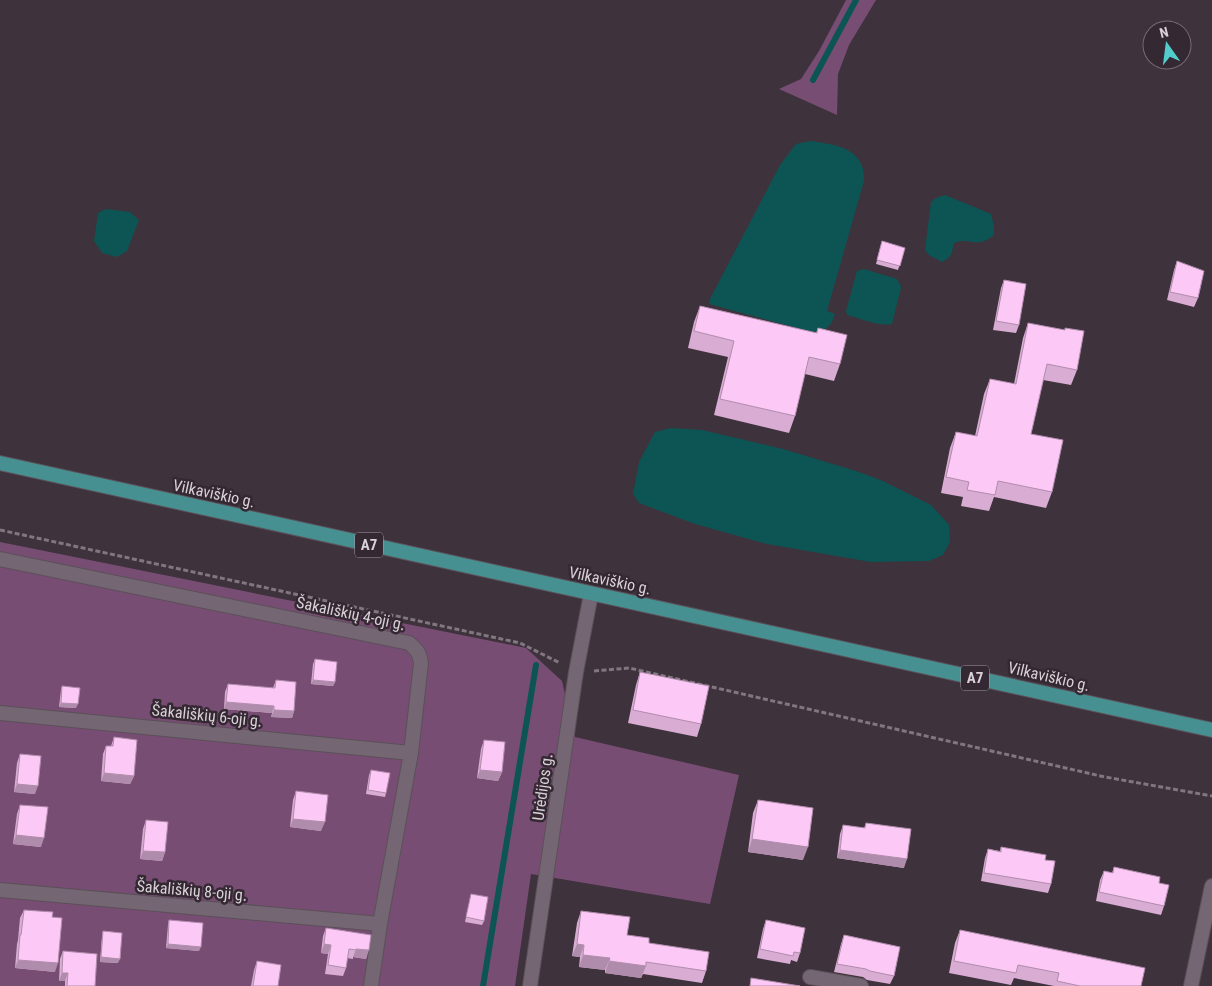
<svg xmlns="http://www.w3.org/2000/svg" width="1212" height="986" font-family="'Roboto Condensed',sans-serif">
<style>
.green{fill:#784d73}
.water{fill:#0d5554}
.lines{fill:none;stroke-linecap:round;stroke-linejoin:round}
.stream{stroke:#0d5554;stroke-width:6}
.minor-casing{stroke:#5b5059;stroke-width:16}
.trunk-casing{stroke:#5b5059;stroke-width:16}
.path{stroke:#817780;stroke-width:3;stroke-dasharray:5 2.5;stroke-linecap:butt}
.minor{stroke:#746672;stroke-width:14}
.trunk{stroke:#469091;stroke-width:14}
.wall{fill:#d9acd3}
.shaded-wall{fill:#b08cac}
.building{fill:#fcc8f5;stroke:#b08cac}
.labels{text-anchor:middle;stroke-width:5;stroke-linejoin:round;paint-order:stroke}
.shield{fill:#342832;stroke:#a89ea6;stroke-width:1}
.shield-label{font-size:15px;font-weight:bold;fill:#d9d1d8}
.street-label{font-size:16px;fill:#d9d1d8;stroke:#342832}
</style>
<rect width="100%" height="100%" fill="#3e323c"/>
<path class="green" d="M 846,0 L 876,0 L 849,45 L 838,74 L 837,115 L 779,89 L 801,79 L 819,51 Z
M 0,542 L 526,648 L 562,681 L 575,737 L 739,775 L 710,904 L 531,874 L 515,986 L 0,986 Z"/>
<path class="water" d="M 810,141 C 830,144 857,146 863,169 C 864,173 864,178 864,181 L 827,311 L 835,314 C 830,329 827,329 812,332 L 709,304 L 710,299 L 780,165 L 796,144 Z
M 945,195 L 991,214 L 994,226 L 994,235 C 976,250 971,236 954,243 C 952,253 952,257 942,262 L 929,255 L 925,250 L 931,202 L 936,198 Z
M 106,209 L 130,212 L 139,220 L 127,251 L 117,257 L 102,253 L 94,241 L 98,213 Z
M 864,269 L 897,279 L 900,284 L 901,288 L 892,324 C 880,327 859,318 847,315 L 846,311 L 857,271 Z
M 671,428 L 702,430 L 783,449 L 856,471 L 883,481 L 931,505 L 949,525 L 950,542 L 943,555 L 929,561 L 871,562 L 767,544 L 695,524 L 639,503 L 633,494 L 639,462 L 655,432 Z"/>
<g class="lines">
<path class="stream" d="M 813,80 L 856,0
M 483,986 L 536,665"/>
<g class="minor-casing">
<path id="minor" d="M 0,559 L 409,643 C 416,649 420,653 421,663 L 411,753 L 380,924 L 371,986
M 0,713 L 411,753
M 0,890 L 380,924
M 810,977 L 861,986
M 530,986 L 576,672 L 591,594
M 1191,986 L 1212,886"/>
</g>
<g class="trunk-casing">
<path id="trunk" d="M 0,463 L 1212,730"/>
</g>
<path class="path" d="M 0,530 L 520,643 L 560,663
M 594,671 L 629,668 L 1105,777 L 1212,796"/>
<use href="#minor" class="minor"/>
<use href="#trunk" class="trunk"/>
</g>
<path class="wall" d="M 882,241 L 905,248 L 898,270 L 876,264 Z
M 1177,261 L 1198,298 L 1194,307 L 1167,300 L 1174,270 Z
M 1004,280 L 1019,325 L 1016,333 L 993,330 L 1001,288 Z
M 700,306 L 816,333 L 818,328 L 840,364 L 834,381 L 805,374 L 795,416 L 789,433 L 714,415 L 728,357 L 688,348 L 694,322 Z
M 1028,323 L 1077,370 L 1071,385 L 1043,380 L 1031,434 L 1052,492 L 1046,508 L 994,497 L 989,511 L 961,506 L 963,497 L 941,493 L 950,448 L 956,432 L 975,436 L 984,394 L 990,379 L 1014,384 L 1023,338 Z
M 315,659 L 335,682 L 333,686 L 311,684 L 313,664 Z
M 640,672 L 701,724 L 697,737 L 628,723 L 636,685 Z
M 276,680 L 294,711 L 292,718 L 271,717 L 272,713 L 224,709 L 225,692 L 228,684 L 273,688 Z
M 62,686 L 76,708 L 59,707 L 61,690 Z
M 114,737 L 134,776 L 130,784 L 101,781 L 103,754 L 106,746 L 111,746 Z
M 484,740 L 502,772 L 498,781 L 477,778 L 481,749 Z
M 20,754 L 35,794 L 14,792 L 17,763 Z
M 371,770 L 386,793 L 385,797 L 366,794 L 369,775 Z
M 296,791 L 321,831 L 290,827 L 293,800 Z
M 758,800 L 803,860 L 748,852 L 753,813 Z
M 20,805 L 41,847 L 13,844 L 17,814 Z
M 146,820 L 165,852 L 162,861 L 140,859 L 143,829 Z
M 866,823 L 904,868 L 837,858 L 840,834 L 843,825 L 864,828 Z
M 1001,847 L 1051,884 L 1048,893 L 981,881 L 985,858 L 988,849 L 1000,851 Z
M 1114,867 L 1159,883 L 1164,906 L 1161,915 L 1096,901 L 1100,880 L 1104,871 L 1112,873 Z
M 471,894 L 484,921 L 482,925 L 465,922 Z
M 24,910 L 52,917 L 55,972 L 15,968 L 17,944 L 18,940 L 20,918 Z
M 581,911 L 627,935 L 649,943 L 706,971 L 702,983 L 643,974 L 641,978 L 605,973 L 605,970 L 579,967 L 580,957 L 572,956 L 577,923 Z
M 169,920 L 199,951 L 166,948 L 168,925 Z
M 766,920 L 800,953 L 797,962 L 791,960 L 790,964 L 757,958 L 763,929 Z
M 326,928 L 371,935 L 366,959 L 353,957 L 353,959 L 347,958 L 346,968 L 343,976 L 325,974 L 328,954 L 321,953 L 323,936 Z
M 960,930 L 1141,986 L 1054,986 L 1014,978 L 1011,985 L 949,973 L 955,943 Z
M 103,931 L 118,963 L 100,962 L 102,936 Z
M 844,935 L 894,976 L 890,984 L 867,980 L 863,977 L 834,972 L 841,944 Z
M 63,951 L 95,986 L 65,986 L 65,981 L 59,981 L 60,959 Z
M 257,961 L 278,986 L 251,986 L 254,970 Z"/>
<path class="shaded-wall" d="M 313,680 L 335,682 L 333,686 L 311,684 Z
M 226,702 L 274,706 L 272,713 L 224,709 Z
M 61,703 L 78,704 L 76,708 L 59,707 Z
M 274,710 L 294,711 L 292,718 L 271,717 Z
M 480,770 L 502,772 L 498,781 L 477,778 Z
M 104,773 L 134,776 L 130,784 L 101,781 Z
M 17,784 L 38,786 L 35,794 L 14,792 Z
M 293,819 L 325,822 L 321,831 L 290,827 Z
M 16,835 L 44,838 L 41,847 L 13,844 Z
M 752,839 L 808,847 L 803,860 L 748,852 Z
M 840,850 L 907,859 L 904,868 L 837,858 Z
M 143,851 L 165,852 L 162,861 L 140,859 Z
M 168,944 L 201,947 L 199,951 L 166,948 Z
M 324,944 L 331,945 L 328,954 L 321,953 Z
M 577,944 L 584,945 L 580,957 L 572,956 Z
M 356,949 L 369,950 L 366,959 L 353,957 Z
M 583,955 L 610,958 L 605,970 L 579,967 Z
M 101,957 L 120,959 L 118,963 L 100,962 Z
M 18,960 L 58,963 L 55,972 L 15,968 Z
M 609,961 L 646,966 L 641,978 L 605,973 Z
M 62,973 L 68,973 L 65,981 L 59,981 Z"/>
<path class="building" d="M 882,241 L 905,248 L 900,266 L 877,260 Z
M 1177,261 L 1204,271 L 1198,298 L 1170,292 Z
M 1004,280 L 1026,284 L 1019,325 L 996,321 Z
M 700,306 L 817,333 L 818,328 L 847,335 L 840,364 L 809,357 L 795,416 L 720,399 L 734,341 L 694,331 Z
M 1028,323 L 1065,330 L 1065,328 L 1084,331 L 1077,370 L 1047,364 L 1031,434 L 1063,440 L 1052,492 L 998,481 L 995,495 L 967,490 L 969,482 L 946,477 L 956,432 L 977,436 L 990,379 L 1016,384 Z
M 315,659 L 337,662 L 335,682 L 313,680 Z
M 640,672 L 709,686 L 701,724 L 633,710 Z
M 276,680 L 296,682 L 294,711 L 274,710 L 274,706 L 226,702 L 228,684 L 275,688 Z
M 62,686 L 80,688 L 78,704 L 61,703 Z
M 114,737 L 137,740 L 134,776 L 104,773 L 106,746 L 113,746 Z
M 484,740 L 505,742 L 502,772 L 480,770 Z
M 20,754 L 41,756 L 38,786 L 17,784 Z
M 371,770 L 390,773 L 386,793 L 368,790 Z
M 296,791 L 328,795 L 325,822 L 293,819 Z
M 758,800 L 813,808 L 808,847 L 752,839 Z
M 20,805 L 48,807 L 44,838 L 16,835 Z
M 146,820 L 168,822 L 165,852 L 143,851 Z
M 866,823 L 911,829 L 907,859 L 840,850 L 843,825 L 865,828 Z
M 1001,847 L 1046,855 L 1045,860 L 1055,861 L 1051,884 L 984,873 L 988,849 L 1001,852 Z
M 1114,867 L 1160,877 L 1159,883 L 1169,885 L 1164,906 L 1099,892 L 1104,871 L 1113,873 Z
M 471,894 L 488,897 L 484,921 L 466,917 Z
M 24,910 L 53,912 L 52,917 L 62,918 L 58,963 L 18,960 L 20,935 L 21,935 Z
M 581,911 L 630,917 L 627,935 L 649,938 L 649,943 L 709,952 L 706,971 L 646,962 L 646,966 L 609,961 L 610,958 L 583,955 L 584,945 L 577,944 Z
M 169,920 L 203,923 L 201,947 L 168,944 Z
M 766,920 L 805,928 L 800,953 L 794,952 L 793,956 L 760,949 Z
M 326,928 L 371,935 L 369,950 L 356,949 L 356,950 L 349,949 L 346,968 L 328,965 L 331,945 L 324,944 Z
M 960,930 L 1145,968 L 1141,986 L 1080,986 L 1057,981 L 1059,973 L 1018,965 L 1016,973 L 954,961 Z
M 103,931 L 122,933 L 120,959 L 101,957 Z
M 844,935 L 900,947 L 894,976 L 870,971 L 866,969 L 837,964 Z
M 63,951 L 97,954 L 95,986 L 67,986 L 68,973 L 62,973 Z
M 257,961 L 281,965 L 278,986 L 253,986 Z
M 751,978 L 800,986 L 750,986 Z"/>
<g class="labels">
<g class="shield">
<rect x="355" y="532.5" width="28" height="25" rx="4"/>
<rect x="961" y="665.5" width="28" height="25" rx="4"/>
</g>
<g class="shield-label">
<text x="369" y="550">A7</text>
<text x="975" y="683">A7</text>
</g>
<g class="street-label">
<text transform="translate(214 493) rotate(12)" y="6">Vilkaviškio g.</text>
<text transform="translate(610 580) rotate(12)" y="6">Vilkaviškio g.</text>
<text transform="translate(351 613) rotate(12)" y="6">Šakališkių 4-oji g.</text>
<text transform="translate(1049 676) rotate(13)" y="6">Vilkaviškio g.</text>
<text transform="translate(207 715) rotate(6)" y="6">Šakališkių 6-oji g.</text>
<text transform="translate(542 787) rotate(-82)" y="6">Urėdijos g.</text>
<text transform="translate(192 890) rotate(5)" y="6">Šakališkių 8-oji g.</text>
</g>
</g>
<g transform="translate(1167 45) rotate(346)"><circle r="24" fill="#342832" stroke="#766c74"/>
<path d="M0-4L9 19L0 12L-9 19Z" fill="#53cdcb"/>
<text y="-8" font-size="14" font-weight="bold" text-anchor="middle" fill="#d9d1d8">N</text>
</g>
</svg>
